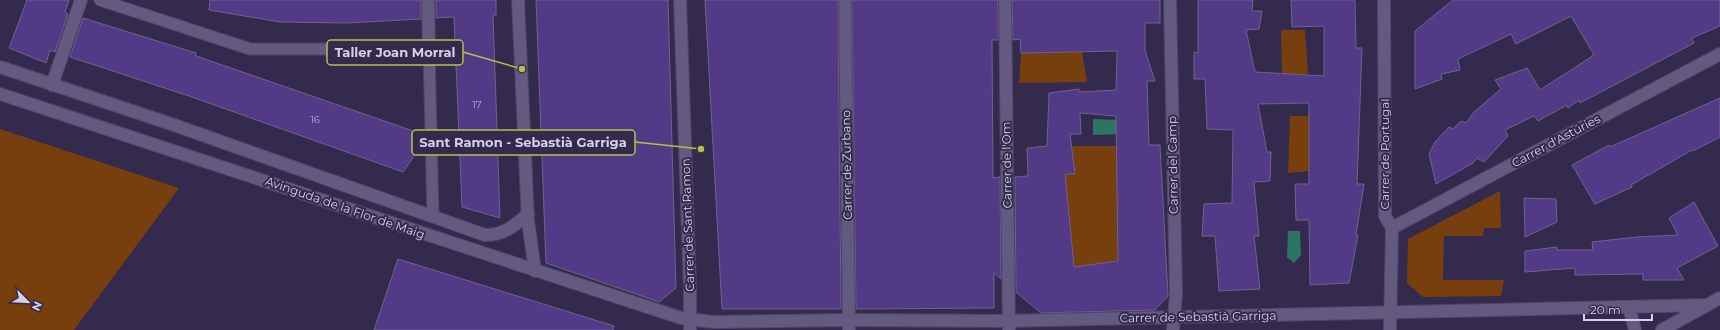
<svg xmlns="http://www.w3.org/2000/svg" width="1720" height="330" font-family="Montserrat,sans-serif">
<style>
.green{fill:#763f0d}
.water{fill:#2e7364}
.building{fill:#533a86;stroke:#6e638c;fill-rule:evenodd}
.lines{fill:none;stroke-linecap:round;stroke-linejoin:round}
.service-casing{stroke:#504766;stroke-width:13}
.pedestrian-casing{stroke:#504766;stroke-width:14}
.minor-casing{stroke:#504766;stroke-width:14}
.tertiary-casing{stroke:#504766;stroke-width:14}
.service{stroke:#635981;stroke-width:11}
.pedestrian{stroke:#635981;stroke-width:12}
.minor{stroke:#635981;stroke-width:12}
.tertiary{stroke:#635981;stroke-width:12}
.labels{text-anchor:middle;stroke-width:4;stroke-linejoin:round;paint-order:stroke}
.number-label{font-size:10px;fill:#b5abd0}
.street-label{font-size:12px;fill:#d6d1e8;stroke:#342a4e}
.leader{fill:none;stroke:#b3c24b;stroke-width:1.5}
.callout-dot{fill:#b3c24b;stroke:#342a4e;stroke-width:1.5}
.callout{fill:#342a4e;stroke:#b3c24b;stroke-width:1.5}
.callout-label{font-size:13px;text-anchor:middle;font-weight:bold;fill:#d6d1e8}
</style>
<rect width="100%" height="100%" fill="#342a4e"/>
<path class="green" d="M 1281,30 L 1305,30 L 1308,74 L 1282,74 Z
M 1082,51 L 1087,82 L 1019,83 L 1021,53 Z
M 1290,116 L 1309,116 L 1309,171 L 1288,173 Z
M 0,129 L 179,188 L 74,330 L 0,330 Z
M 1072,146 L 1117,146 L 1119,263 L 1074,267 L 1063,174 L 1075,173 Z
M 1500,191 L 1501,228 L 1484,228 L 1483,236 L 1444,236 L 1443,280 L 1504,280 L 1501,296 L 1423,297 L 1407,283 L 1408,239 Z"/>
<path class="water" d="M 1093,119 L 1119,120 L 1120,134 L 1093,135 Z
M 1288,231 L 1300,231 L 1301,255 L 1294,263 L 1287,257 Z"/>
<path class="building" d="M 27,0 L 69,0 L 65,12 L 68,14 L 55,52 L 50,50 L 46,63 L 9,48 Z
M 210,0 L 421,0 L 421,19 L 347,23 L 280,22 L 209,10 Z
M 436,0 L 496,0 L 496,15 L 493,15 L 500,218 L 462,207 L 454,17 L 436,18 Z
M 536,0 L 668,0 L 676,288 L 659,302 L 546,263 Z
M 705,0 L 838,0 L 841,309 L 722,309 Z
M 852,0 L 998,0 L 998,40 L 992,40 L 993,178 L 1000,177 L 1001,279 L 994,273 L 994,308 L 856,309 Z
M 1012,0 L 1160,0 L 1160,23 L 1145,23 L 1145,51 L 1155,81 L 1147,81 L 1149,145 L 1160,145 L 1168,296 L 1155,310 L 1041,313 L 1016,292 L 1015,177 L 1028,176 L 1027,148 L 1047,146 L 1049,93 L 1079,89 L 1079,92 L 1116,90 L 1117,51 L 1021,53 L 1020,39 L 1013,40 ZM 1080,113 L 1116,116 L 1118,261 L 1074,267 L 1065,174 L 1075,174 L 1070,134 L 1081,134 Z
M 1198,0 L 1253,0 L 1252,11 L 1262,11 L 1259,29 L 1246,30 L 1255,72 L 1324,76 L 1324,26 L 1292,27 L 1291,0 L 1355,0 L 1356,48 L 1362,48 L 1357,184 L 1364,184 L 1356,235 L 1358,235 L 1349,283 L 1310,285 L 1309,220 L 1296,220 L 1295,184 L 1309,184 L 1309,103 L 1258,104 L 1267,152 L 1271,152 L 1270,181 L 1254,182 L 1259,236 L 1254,236 L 1260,289 L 1219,291 L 1215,236 L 1202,236 L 1204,204 L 1232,203 L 1233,130 L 1207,129 L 1205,79 L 1194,79 L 1194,52 L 1198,53 Z
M 1453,0 L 1720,0 L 1720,26 L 1692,38 L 1694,43 L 1580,103 L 1579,100 L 1568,108 L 1567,105 L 1538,121 L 1534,116 L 1505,130 L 1508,136 L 1484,162 L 1477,158 L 1473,163 L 1436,184 L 1429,154 L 1435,142 L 1449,127 L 1453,129 L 1461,121 L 1466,123 L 1474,112 L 1501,89 L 1495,80 L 1527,68 L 1540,90 L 1594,55 L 1571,16 L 1516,44 L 1511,34 L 1458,59 L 1460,70 L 1441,74 L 1442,79 L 1415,89 L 1415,31 Z
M 83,18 L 196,53 L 196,56 L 419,133 L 417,152 L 403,172 L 189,96 L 70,57 Z
M 1720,98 L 1720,137 L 1693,151 L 1692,150 L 1631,185 L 1632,187 L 1595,204 L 1572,165 L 1609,145 L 1610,147 Z
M 1524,198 L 1556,199 L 1557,222 L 1525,237 Z
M 1694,202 L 1718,246 L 1677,268 L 1684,280 L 1643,280 L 1643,274 L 1575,275 L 1575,268 L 1525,272 L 1525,251 L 1557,247 L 1557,250 L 1593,250 L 1592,242 L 1637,237 L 1678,235 L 1669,218 Z
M 398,259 L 614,326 L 613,330 L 374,330 Z"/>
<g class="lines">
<g class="service-casing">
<path id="service" d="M 100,0 L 250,49 L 429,49 L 433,217"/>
</g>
<g class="pedestrian-casing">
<path id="pedestrian" d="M 428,0 L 429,49
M 52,85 L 81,0"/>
</g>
<g class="minor-casing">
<path id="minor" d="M 518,0 L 528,221 L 535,271
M 845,0 L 849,330
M 1005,0 L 1009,330
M 1170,0 L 1176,294 L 1173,330
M 1384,0 L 1385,216 L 1392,228 L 1390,330
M 0,67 L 174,125 L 485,235 C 504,235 514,226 528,214
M 1392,228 L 1720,54"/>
</g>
<g class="tertiary-casing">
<path id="tertiary" d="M 680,0 L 690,289 L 690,330
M 0,94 L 681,318 L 713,322 L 848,320 L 1009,321 L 1706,305
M 1629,307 L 1635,330
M 1662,330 L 1720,298"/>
</g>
<use href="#service" class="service"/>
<use href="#pedestrian" class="pedestrian"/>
<use href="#minor" class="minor"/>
<use href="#tertiary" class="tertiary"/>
</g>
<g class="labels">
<g class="number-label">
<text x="477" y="108">17</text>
<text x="315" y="123">16</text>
</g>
<g class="street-label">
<text transform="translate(1556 141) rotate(-28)" y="4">Carrer d'Astúries</text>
<text transform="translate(1385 154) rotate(-90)" y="4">Carrer de Portugal</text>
<text transform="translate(847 165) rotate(-91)" y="4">Carrer de Zurbano</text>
<text transform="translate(1007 165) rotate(-91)" y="4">Carrer de l'Om</text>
<text transform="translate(1173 165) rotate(-91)" y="4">Carrer del Camp</text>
<text transform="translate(345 208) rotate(19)" y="4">Avinguda de la Flor de Maig</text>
<text transform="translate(688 225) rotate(-92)" y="4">Carrer de Sant Ramon</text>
<text transform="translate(1198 317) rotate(-1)" y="4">Carrer de Sebastià Garriga</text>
</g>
</g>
<path class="leader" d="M522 69L463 52M701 149L635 142"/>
<g class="callout-dot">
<circle cx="522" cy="69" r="4"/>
<circle cx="701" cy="149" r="4"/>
</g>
<g class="callout">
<rect x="327" y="40" width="136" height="25" rx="4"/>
<rect x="412" y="130" width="223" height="25" rx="4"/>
</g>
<g class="callout-label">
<text x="395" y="57">Taller Joan Morral</text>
<text x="523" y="147">Sant Ramon - Sebastià Garriga</text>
</g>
<g transform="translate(28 302) rotate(114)" stroke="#342a4e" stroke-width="3" paint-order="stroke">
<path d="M0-3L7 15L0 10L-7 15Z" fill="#d6d1e8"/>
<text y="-6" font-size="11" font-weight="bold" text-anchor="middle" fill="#d6d1e8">N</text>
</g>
<path d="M1584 314v6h68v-6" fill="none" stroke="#d6d1e8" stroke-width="2"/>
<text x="1590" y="314" font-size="12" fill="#d6d1e8" stroke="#342a4e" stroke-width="3" paint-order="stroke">20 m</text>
</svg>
